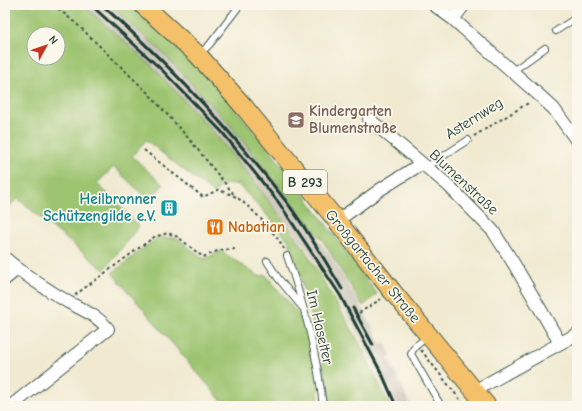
<svg xmlns="http://www.w3.org/2000/svg" width="582" height="411" font-family="'Comic Neue',sans-serif">
<style>
.industrial{fill:#cac3b8}
.green{fill:#9dc470;stroke:#5e8052;fill-rule:evenodd}
.lines{fill:none;stroke-linecap:round;stroke-linejoin:round}
.lane-casing{stroke:#3e574c;stroke-width:8}
.street-casing{stroke:#3e574c;stroke-width:14}
.primary-casing{stroke:#3e574c;stroke-width:20}
.path{stroke:#3e574c;stroke-width:2;stroke-dasharray:3 3;stroke-linecap:butt}
.lane{stroke:#fff;stroke-width:6}
.street{stroke:#fff;stroke-width:12}
.primary{stroke:#f4c16a;stroke-width:18}
.rail{stroke:#1f3d34;stroke-width:3}
.labels{text-anchor:middle;stroke-width:3.5;stroke-linejoin:round;paint-order:stroke}
.shield{fill:#fbf7ec;stroke:#61756b;stroke-width:1}
.shield-label{font-size:14px;font-weight:bold;fill:#1f3d34}
.education-label{font-size:15px;font-weight:bold;fill:#785e54;stroke:#fbf7ec;text-anchor:start}
.street-label{font-size:15px;fill:#1f3d34;stroke:#fbf7ec}
.culture-label{font-size:15px;font-weight:bold;fill:#0d838f;stroke:#fbf7ec;text-anchor:end}
.food-label{font-size:15px;font-weight:bold;fill:#c56008;stroke:#fbf7ec;text-anchor:start}
</style>
<rect width="100%" height="100%" fill="#fbf7ec"/>
<filter id="ink" filterUnits="userSpaceOnUse"><feTurbulence type="fractalNoise" baseFrequency=".025" numOctaves="2"/><feDisplacementMap in="SourceGraphic" scale="8" xChannelSelector="R" yChannelSelector="G"/><feConvolveMatrix kernelMatrix="1 2 1 2 8 2 1 2 1" color-interpolation-filters="sRGB"/></filter>
<filter id="wash" filterUnits="userSpaceOnUse"><feTurbulence type="fractalNoise" baseFrequency=".012" numOctaves="4" result="noise"/><feDisplacementMap in="SourceGraphic" scale="16" xChannelSelector="R" yChannelSelector="G"/><feGaussianBlur stdDeviation="0.9" result="paint"/><feColorMatrix in="noise" values="0 0 0 0 0 0 0 0 0 0 0 0 0 0 0 0 0 1.4 0 .05"/><feComposite in="paint" operator="in"/></filter>
<g filter="url(#wash)">
<rect width="100%" height="100%" fill="#f1ead1"/>
<path class="industrial" d="M 83,5 L 109,5 L 162,52 L 229,124 L 288,197 L 333,260 L 361,306 L 381,344 L 385,342 L 391,356 L 388,358 L 410,404 L 408,406 L 393,406 L 358,334 L 338,298 L 308,250 L 263,193 L 215,134 L 151,65 Z"/>
<path class="green" d="M 5,5 L 83,5 L 151,65 L 215,134 L 263,193 L 304,248 L 357,338 L 390,406 L 329,406 L 321,349 L 289,241 L 261,208 L 237,184 L 221,185 L 214,194 L 146,140 L 132,156 L 163,185 L 149,201 L 114,167 L 97,183 L 139,226 L 104,270 L 18,199 L 5,209 ZM 34,34 L 58,34 L 58,58 L 34,58 Z
M 109,5 L 139,5 L 203,69 L 290,175 L 377,294 L 363,306 L 323,241 L 229,124 L 162,52 Z
M 158,237 L 177,238 L 204,259 L 221,251 L 258,276 L 266,275 L 299,315 L 308,337 L 312,350 L 308,354 L 311,353 L 317,371 L 319,406 L 226,406 L 112,273 Z"/>
</g>
<g filter="url(#ink)">
<g class="lines">
<g class="lane-casing">
<path id="lane" d="M 556,31 L 577,17
M 199,55 L 210,44 L 240,5
M 513,71 L 545,48
M 425,168 L 468,140
M 287,256 C 304,304 317,355 323,406
M 267,261 L 278,278 L 302,307
M 428,337 C 421,342 413,346 411,354 L 441,406"/>
</g>
<g class="street-casing">
<path id="street" d="M 434,5 L 453,19 L 540,96 L 554,109 L 577,141
M 453,19 L 464,5
M 369,119 L 449,186 L 493,231 L 514,264 L 560,343
M 337,221 L 381,189 L 421,164
M 5,258 C 24,275 46,289 68,302 C 83,310 98,316 108,329 L 11,406
M 5,279 L 17,269
M 474,391 L 577,334"/>
</g>
<g class="primary-casing">
<path id="primary" d="M 143,5 L 198,55 L 245,108 L 337,221 L 392,291 L 487,406"/>
</g>
<path class="path" d="M 54,5 L 80,27 L 149,94 L 190,140 L 236,197
M 383,7 L 385,5
M 474,136 L 530,102
M 144,150 L 203,197 L 218,190 C 224,192 231,194 236,197 C 251,207 276,233 284,249
M 75,295 L 154,237 L 168,233 L 178,237 L 203,257 L 220,250 L 235,249
M 359,313 L 381,299
M 421,350 L 465,406
M 404,402 L 409,406"/>
<use href="#lane" class="lane"/>
<use href="#street" class="street"/>
<use href="#primary" class="primary"/>
<path class="rail" d="M 91,5 L 162,70 L 222,132 L 279,203 L 340,295 L 383,376 L 396,406
M 102,5 C 169,64 230,129 285,200 C 306,227 324,259 342,289
M 353,308 L 373,345"/>
</g>
</g>
<defs>
<g id="school-square" transform="scale(0.9)"><rect x="-9" y="-9" width="18" height="18" rx="4" fill="#8d6e63" stroke="#fbf7ec"/><path d="M0-5L7-2L0 1L-7-2ZM-4 1L0 2.5L4 1V4Q0 6-4 4Z" fill="#fff"/></g>
<g id="building-square" transform="scale(0.9)"><rect x="-9" y="-9" width="18" height="18" rx="4" fill="#0f9aa8" stroke="#fbf7ec"/><path d="M-4-6H4V6H1V3H-1V6H-4ZM-2.5-4.3h1.7v1.8h-1.7ZM.8-4.3h1.7v1.8H.8ZM-2.5-1h1.7V.8h-1.7ZM.8-1h1.7V.8H.8Z" fill="#fff"/></g>
<g id="restaurant-square" transform="scale(0.9)"><rect x="-9" y="-9" width="18" height="18" rx="4" fill="#e8710a" stroke="#fbf7ec"/><path d="M-5-6h1v4h1v-4h1v4h1v-4h1v5L-1.5 .5V6h-2V.5L-5-1ZM5-6V6H3V1.5H1.5Q1.5-4 5-6Z" fill="#fff"/></g>
</defs>
<g fill-rule="evenodd">
<use href="#school-square" x="296" y="120"/>
<use href="#building-square" x="169" y="208"/>
<use href="#restaurant-square" x="215" y="227"/>
</g>
<g class="labels">
<rect class="shield" x="283" y="170" width="44" height="24" rx="3"/>
<g class="shield-label">
<text x="305" y="187">B 293</text>
</g>
<g class="education-label">
<text x="309" y="116">Kindergarten<tspan x="309" dy="17">Blumenstraße</tspan></text>
</g>
<g class="street-label">
<text transform="translate(474 118) rotate(-32)" y="5">Asternweg</text>
<text transform="translate(464 182) rotate(43)" y="5">Blumenstraße</text>
<text transform="translate(373 266) rotate(51)" y="5">Großgartacher Straße</text>
<text transform="translate(320 327) rotate(77)" y="5">Im Haselter</text>
</g>
<g class="culture-label">
<text x="156" y="204">Heilbronner<tspan x="156" dy="17">Schützengilde e.V.</tspan></text>
</g>
<g class="food-label">
<text x="228" y="232">Nabatian</text>
</g>
</g>
<rect width="582" height="411" fill="none" stroke="#fbf7ec" stroke-width="20"/>
<g transform="translate(46 46) rotate(50)"><circle r="19" fill="#fbf7ec" stroke="#a3ada2"/>
<path d="M0-3L7 15L0 10L-7 15Z" fill="#c8321e"/>
<text y="-6" font-size="11" font-weight="bold" text-anchor="middle" fill="#1f3d34">N</text>
</g>
</svg>
